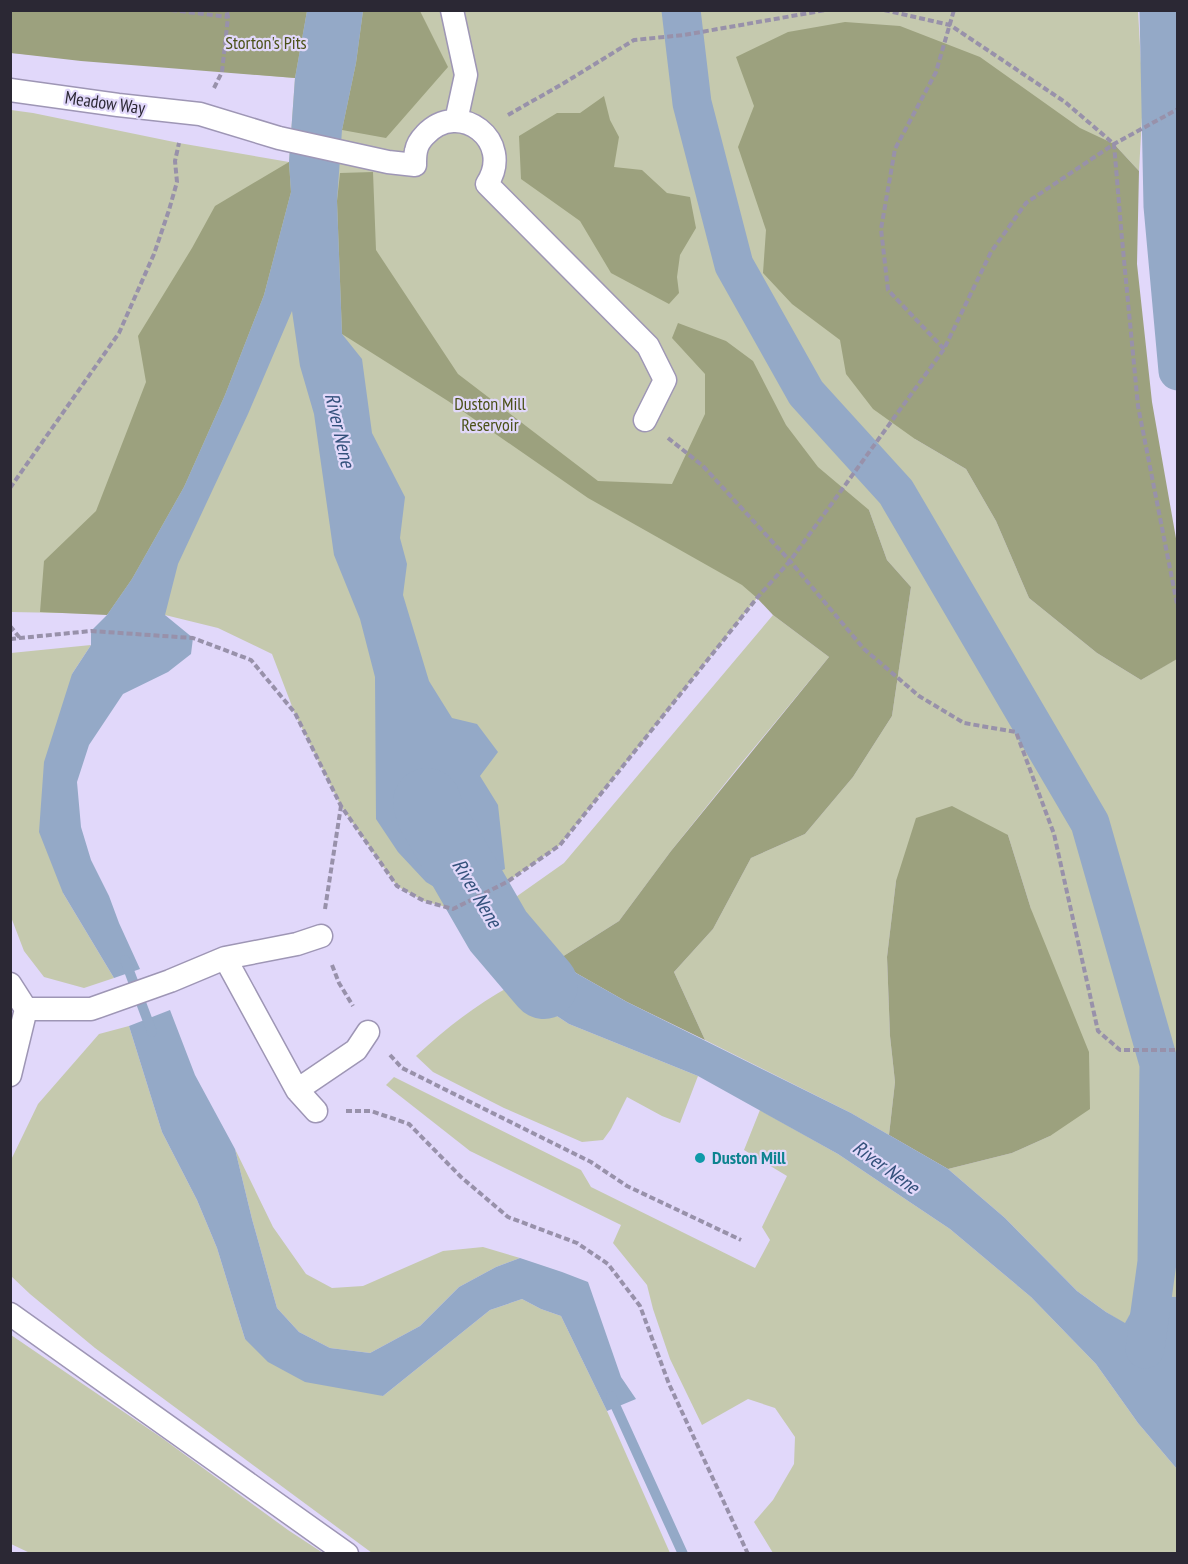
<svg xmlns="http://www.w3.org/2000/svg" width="1188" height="1564" font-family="'PT Sans Narrow',sans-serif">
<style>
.green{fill:#c5c9ae}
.forest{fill:#9ca17e}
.water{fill:#94a9c7}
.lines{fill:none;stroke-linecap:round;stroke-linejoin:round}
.stream{stroke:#94a9c7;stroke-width:10}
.canal{stroke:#94a9c7;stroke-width:39}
.river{stroke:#94a9c7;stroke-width:68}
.lane-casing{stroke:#9e96b5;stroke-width:25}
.path{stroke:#9891aa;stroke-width:4;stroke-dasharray:6 3;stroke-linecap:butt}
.lane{stroke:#fff;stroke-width:22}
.culture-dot{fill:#0f9aa8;stroke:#e1d8fa;stroke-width:2}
.labels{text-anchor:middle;stroke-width:4.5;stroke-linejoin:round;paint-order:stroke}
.park-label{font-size:18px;fill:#4b5118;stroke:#e1d8fa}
.street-label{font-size:18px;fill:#2b2834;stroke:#e1d8fa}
.culture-label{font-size:18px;font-weight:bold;fill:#0d838f;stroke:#e1d8fa;text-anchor:start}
.water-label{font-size:20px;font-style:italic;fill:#34517c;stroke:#e1d8fa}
</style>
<rect width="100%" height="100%" fill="#e1d8fa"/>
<path class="green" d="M 10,11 L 1138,11 L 1143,99 L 1139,171 L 1114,144 L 915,439 L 966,469 L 996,521 L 1029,598 L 1097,653 L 1141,680 L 1176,659 L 1178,664 L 1177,1297 L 1140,1296 L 1125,1324 L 1106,1312 L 1077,1291 L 1005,1218 L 948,1169 L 1012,1153 L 1050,1136 L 1031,909 L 1008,835 L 896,881 L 887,957 L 890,1036 L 895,1082 L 889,1135 L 851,1113 L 705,1040 L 674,972 L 713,929 L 751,858 L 805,834 L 853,777 L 892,716 L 911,587 L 887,560 L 869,510 L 790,561 L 757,598 L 560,845 L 507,882 L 453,909 L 424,901 L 397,886 L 341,806 L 295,714 L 272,654 L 218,628 L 165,615 L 11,612 L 11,110 L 33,113 L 179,143 L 289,162 L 295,78 L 11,53 Z
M 1171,11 L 1178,11 L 1177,85 L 1172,87 Z
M 773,615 L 829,657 L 739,766 L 671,851 L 619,921 L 562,957 L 513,899 L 564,863 Z
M 91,645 L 72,674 L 63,893 L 114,978 L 84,988 L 44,977 L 24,951 L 11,917 L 11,653 Z
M 514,984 L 528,997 L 569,1024 L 698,1076 L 680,1123 L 662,1116 L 627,1097 L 611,1129 L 603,1140 L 582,1142 L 504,1108 L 433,1072 L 416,1056 C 445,1029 478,1003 514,984 Z
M 129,1026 L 162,1132 L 197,1200 L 217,1248 L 245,1339 L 383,1396 L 490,1310 L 522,1299 L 541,1309 L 561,1316 L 607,1411 L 670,1553 L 372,1553 L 95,1348 L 30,1294 L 11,1276 L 10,1162 L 38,1104 L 99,1034 Z
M 394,1077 L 581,1170 L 591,1187 L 755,1268 L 770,1240 L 762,1227 L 787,1176 L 744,1150 L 760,1110 L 838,1154 L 950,1229 L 1031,1297 L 1096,1364 L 1138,1423 L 1177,1469 L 1177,1553 L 773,1553 L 754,1522 L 773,1500 L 794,1464 L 795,1437 L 775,1408 L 748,1399 L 702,1425 L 670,1359 L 653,1309 L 647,1285 L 613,1243 L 621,1225 L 470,1151 L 386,1085 Z
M 235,1149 L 273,1227 L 306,1274 L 332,1288 L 363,1286 L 443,1251 L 483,1247 L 520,1258 L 496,1267 L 459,1287 L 420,1326 L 370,1353 L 330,1348 L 299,1332 L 277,1308 L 252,1219 Z
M 11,1335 L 162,1438 L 288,1530 L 323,1553 L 32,1554 L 11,1544 Z"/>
<path class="forest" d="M 10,11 L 307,11 L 295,78 L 81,61 L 11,53 Z
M 363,11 L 420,11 L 448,67 L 386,138 L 342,130 L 356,63 Z
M 845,22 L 900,26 L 980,57 L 1080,128 L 1114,144 L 1139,171 L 1137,264 L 1152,402 L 1177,544 L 1177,659 L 1141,680 L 1097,653 L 1029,598 L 996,521 L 966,469 L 915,439 L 873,409 L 846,374 L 840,340 L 792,304 L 763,273 L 766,230 L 738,147 L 754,106 L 736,57 L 788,32 Z
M 604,96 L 610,120 L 619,137 L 614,167 L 642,170 L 667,193 L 690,197 L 696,228 L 680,255 L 677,277 L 679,293 L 669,304 L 611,273 L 580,221 L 521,179 L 519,136 L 557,113 L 580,113 Z
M 289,162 L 291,192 L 264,295 L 225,395 L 184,487 L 132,579 L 107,615 L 40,612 L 44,561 L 96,511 L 146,382 L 138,336 L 192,248 L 215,206 Z
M 373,172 L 376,250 L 458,374 L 598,481 L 672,484 L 705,414 L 705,374 L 672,338 L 678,323 L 726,341 L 753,361 L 786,425 L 818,467 L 869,510 L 887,560 L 911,587 L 892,716 L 853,777 L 805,834 L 751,858 L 713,929 L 674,972 L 705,1040 L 627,1002 L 576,973 L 562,957 L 619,921 L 671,851 L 829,657 L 773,615 L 757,598 L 742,585 L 588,498 L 448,401 L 342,334 L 337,201 L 340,173 Z
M 952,806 L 1008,835 L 1031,909 L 1089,1052 L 1090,1109 L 1050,1136 L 1012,1153 L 948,1169 L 889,1135 L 895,1082 L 890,1036 L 887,957 L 896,881 L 916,818 Z"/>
<path class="water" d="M 307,11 L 363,11 L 356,63 L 342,130 L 337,201 L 342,334 L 362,359 L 372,433 L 405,497 L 400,538 L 407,564 L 403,595 L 429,681 L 452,718 L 477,724 L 498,752 L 480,776 L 498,805 L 505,869 L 446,894 L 426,882 L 398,852 L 376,819 L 375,677 L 360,619 L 334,555 L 314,414 L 300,366 L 292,311 L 248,414 L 178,564 L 165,615 L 193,638 L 191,654 L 168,672 L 123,694 L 89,745 L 77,782 L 81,827 L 91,860 L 109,896 L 119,923 L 140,969 L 114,978 L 63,893 L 39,832 L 44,762 L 72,674 L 91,645 L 91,631 L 107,615 L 132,579 L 184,487 L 225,395 L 264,295 L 291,192 L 289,162 L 295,78 Z
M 513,899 L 576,973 L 627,1002 L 851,1113 L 948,1169 L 1005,1218 L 1077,1291 L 1106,1312 L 1125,1323 L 1140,1296 L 1177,1297 L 1177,1469 L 1138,1423 L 1096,1364 L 1031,1297 L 950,1229 L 838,1154 L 698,1076 L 569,1024 L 528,997 L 514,984 L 467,922 Z
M 170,1010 L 195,1075 L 235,1149 L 252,1219 L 277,1308 L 299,1332 L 330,1348 L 370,1353 L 420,1326 L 459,1287 L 496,1267 L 520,1258 L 562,1272 L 588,1282 L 621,1377 L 636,1399 L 607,1411 L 561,1316 L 541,1309 L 522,1299 L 490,1310 L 383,1396 L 305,1382 L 268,1362 L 245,1339 L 217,1248 L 197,1200 L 162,1132 L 129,1026 Z"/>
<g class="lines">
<path class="stream" d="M 125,960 L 152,1032
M 611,1396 L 683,1554"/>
<path class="canal" d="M 681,10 L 692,103 L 734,265 L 806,393 L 896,492 L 1090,823 L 1159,1064 L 1157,1262 L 1145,1349
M 1159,10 L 1163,206 L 1178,371"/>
<path class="river" d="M 427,802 L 430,813 L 498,931 L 544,985"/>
<g class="lane-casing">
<path id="lane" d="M 452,10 L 466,75 L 456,121
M 10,90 L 118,105 L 200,114 L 279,138 L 388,162 L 415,165 C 415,161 415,155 416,151 C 417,145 421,139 425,135 C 459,98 515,141 487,184 L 648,346 L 665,380 L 645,420
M 225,958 L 297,944 L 321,936
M 10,984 L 26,1009 L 10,1075
M 26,1009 L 91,1009 L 170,981 L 225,958 L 297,1090 L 316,1111
M 297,1090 L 356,1050 L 368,1032
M 10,1314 L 347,1554"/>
</g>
<path class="path" d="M 171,10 L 228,17
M 884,10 L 950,25 L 1065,102 L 1114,144 L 1122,239 L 1138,406 L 1178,609
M 214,88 L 222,72 L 228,17 L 226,10
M 508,115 L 564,83 L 634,40 L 684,35 L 826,10
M 944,349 L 888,290 L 881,229 L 895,149 L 936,72 L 954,10
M 668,438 L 703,466 L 790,561 L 864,649 L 919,696 L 964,723 L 1016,732 L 1054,834 L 1098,1031 L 1120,1050 L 1178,1050
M 10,488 L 119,333 L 154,254 L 169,210 L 177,182 L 175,161 L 179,143
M 10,626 L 20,638
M 10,639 L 91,631 L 193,638 L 251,660 L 295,713 L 341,806 L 397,886 L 424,901 L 453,909 L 507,882 L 560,845 L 757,598 L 790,561 L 944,349 L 991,252 L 1026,203 L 1114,144 L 1178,109
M 325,909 L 341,806
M 332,965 L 339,983 L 353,1006
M 390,1055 L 402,1068 L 591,1162 L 627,1186 L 741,1240
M 346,1111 L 371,1111 L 409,1124 L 461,1177 L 508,1217 L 577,1243 L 608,1264 L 640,1306 L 669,1384 L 748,1554"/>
<use href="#lane" class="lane"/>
</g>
<circle class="culture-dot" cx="700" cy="1158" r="6"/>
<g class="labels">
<g class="park-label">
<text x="266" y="49">Storton's Pits</text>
<text x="490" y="410">Duston Mill<tspan x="490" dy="21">Reservoir</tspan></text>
</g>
<g class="street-label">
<text transform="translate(105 103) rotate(8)" y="6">Meadow Way</text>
</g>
<g class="culture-label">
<text x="712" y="1164">Duston Mill</text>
</g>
<g class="water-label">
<text transform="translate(340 430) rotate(77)" y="7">River Nene</text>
<text transform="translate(477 893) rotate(59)" y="7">River Nene</text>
<text transform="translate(886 1167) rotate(36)" y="7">River Nene</text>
</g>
</g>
<rect width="1188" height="1564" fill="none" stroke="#2b2834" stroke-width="24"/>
</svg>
